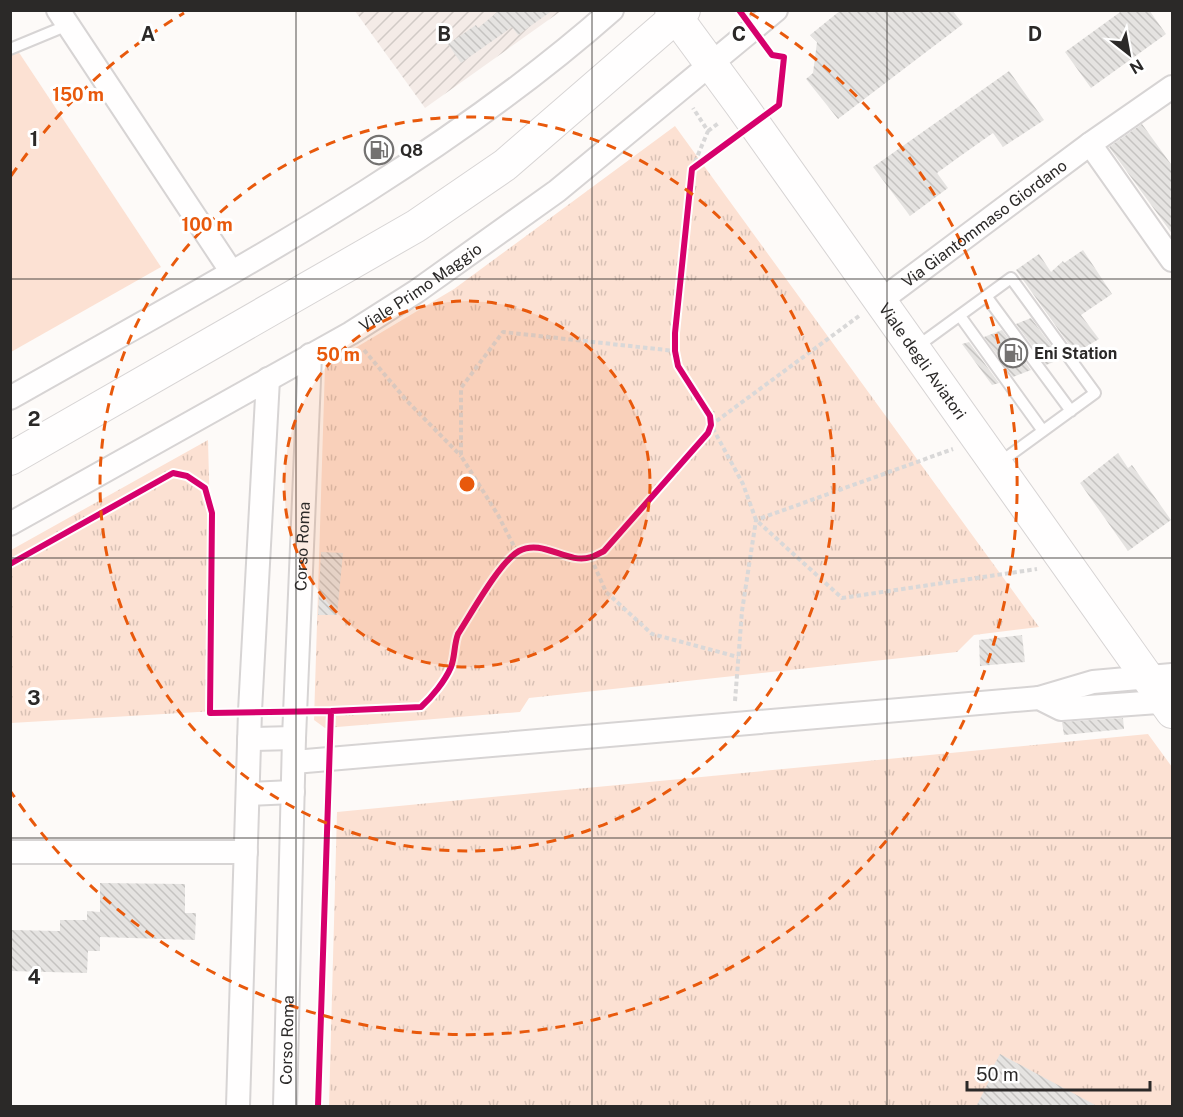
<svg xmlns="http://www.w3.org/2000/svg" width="1183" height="1117" font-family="'Public Sans',sans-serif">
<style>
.industrial{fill:url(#industrial-furrows)}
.grass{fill:#fce1d3}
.park{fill:url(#park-tufts)}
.building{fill:url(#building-back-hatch)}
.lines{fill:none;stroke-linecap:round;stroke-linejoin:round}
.lane-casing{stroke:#d7d4d4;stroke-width:14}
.street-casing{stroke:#d7d4d4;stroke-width:26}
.secondary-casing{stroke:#d7d4d4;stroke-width:34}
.path{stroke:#d9d8d8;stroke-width:4;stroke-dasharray:4.5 3;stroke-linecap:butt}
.lane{stroke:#fffefe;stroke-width:10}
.street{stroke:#fffefe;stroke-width:22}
.secondary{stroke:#fffefe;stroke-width:32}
.cycleway-casing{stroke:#fff;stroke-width:10}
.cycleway{stroke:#d6006c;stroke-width:6}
.grid{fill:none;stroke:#2b2928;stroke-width:1.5;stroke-opacity:0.55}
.ring{fill:none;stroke:#e8590c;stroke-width:3;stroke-dasharray:10 8}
.labels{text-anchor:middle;stroke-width:6;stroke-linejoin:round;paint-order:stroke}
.poi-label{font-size:16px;font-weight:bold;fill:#2b2928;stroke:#fff;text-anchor:start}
.street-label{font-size:16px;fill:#2b2928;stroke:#fff}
.grid-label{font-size:20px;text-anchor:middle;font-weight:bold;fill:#2b2928;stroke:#fff;stroke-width:6;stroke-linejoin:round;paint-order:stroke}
.centre{fill:#e8590c;stroke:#fff;stroke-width:3}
.ring-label{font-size:18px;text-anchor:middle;font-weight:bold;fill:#e8590c;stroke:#fff;stroke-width:6;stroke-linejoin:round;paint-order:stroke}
</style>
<defs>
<pattern id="industrial-furrows" width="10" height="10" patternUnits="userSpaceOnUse" patternTransform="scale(1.5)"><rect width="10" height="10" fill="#f4ebe7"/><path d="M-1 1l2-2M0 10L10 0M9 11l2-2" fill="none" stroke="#d1cac6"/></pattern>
<pattern id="park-tufts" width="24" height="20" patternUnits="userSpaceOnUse" patternTransform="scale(1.5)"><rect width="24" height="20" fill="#fce1d3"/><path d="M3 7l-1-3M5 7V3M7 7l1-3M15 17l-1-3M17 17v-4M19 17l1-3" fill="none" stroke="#d8c1b5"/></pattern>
<pattern id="building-back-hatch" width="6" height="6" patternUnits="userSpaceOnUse" patternTransform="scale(1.5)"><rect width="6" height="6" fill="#e5e3e1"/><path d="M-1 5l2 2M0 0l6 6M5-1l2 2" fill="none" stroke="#c5c3c1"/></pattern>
</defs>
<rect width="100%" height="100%" fill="#fdfaf8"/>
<path class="industrial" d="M 355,11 L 561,11 L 425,108 Z"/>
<path class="grass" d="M 10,39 L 161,267 L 11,352 L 10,352 Z"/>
<path class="park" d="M 675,126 L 1039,627 L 974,635 L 957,652 L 529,698 L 520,712 L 325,728 L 314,720 L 325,366 L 454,289 Z
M 208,440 L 215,711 L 11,723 L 11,550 Z
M 1148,734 L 1172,767 L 1172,1106 L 329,1106 L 337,812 Z"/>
<path class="building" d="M 500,10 L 553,10 L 518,35 L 512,27 L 461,63 L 448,44 L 476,25 L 478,28 Z
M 841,10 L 952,10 L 963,24 L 838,119 L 806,79 L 813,73 L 817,42 L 810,35 Z
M 1123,10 L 1149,10 L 1166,34 L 1091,88 L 1065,52 Z
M 1009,71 L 1044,120 L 1003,147 L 993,133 L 959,157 L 937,173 L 948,188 L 910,216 L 873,167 Z
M 1142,124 L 1173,167 L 1173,235 L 1109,147 Z
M 1083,250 L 1112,294 L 1081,315 L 1099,339 L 1075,353 L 1016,270 L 1039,254 L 1051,272 L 1063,261 L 1064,263 Z
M 1031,318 L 1061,359 L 1046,365 L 1016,324 Z
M 1002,330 L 1031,370 L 1013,377 L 984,337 Z
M 969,342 L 999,383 L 992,385 L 962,344 Z
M 1118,453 L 1128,468 L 1132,465 L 1171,520 L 1128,551 L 1080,483 Z
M 321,552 L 343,553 L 337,615 L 318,615 Z
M 1022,635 L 1025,662 L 980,666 L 979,640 Z
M 1123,718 L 1124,729 L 1064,735 L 1062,722 Z
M 100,883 L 185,884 L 185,913 L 196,913 L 195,940 L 100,937 L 100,951 L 88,951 L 87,973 L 10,971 L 10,930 L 60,931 L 60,920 L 87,920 L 87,911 L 100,912 Z
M 1000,1054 L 1099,1107 L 976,1107 L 989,1081 L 986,1080 Z"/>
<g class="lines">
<g class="lane-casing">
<path id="lane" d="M 10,49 L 68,25
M 986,296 L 1071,411
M 960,316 L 1043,431
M 915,348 L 1011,278 L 1095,393 L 999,463"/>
</g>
<g class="street-casing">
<g id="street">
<path d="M 58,10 L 231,271"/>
<path d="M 1090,144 L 1172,260"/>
<path id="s1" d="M 880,301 L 1090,144 L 1172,87"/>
<path d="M 10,398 C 217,280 432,169 612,10"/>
<path id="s2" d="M 10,524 L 351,333 L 417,291 L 557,191 L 776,10"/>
<path d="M 1039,698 L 1093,682 L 1172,675"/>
<path d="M 249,739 L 294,738"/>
<path d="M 294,762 L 1039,698 L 1061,709 L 1172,701"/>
<path d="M 248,794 L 293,792"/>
<path d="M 10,852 L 246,852"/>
<path d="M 238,1106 L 250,711 L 268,379"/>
<path id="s3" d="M 285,1106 L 294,738 L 310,355"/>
</g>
</g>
<g class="secondary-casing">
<g id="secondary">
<path id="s4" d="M 671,10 L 741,105 L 1172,712"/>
<path d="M 10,459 L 416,226 L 505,165 L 684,10"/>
</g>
</g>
<path class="path" d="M 708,131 L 720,122
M 692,169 L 708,131 L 693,108
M 859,316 L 711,425 L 743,484 L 756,520 L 842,598 L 1037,569
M 364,350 L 407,401 L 461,456
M 517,552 L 498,515 L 461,456 L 461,388 L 503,332 L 675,351
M 591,558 L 606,592 L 652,634 L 738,657
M 735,701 L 742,611 L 756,520 L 953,449"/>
<use href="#lane" class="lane"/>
<use href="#street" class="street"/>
<use href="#secondary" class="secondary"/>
<g class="cycleway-casing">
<path id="cycleway" d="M 10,564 L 173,473 L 187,476 L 205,488 L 212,513 L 210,713 L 331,711 L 421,707 C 432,697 445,681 451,667 C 455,657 454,644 458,634 C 471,614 500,561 519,551 C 543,538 567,565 591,557 C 595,556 600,553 604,551 L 708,433 L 711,425 L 710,416 L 678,366 L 675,351 L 675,333 L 692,169 L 779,105 L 784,57 L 772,55 L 739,10
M 318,1106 L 331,711"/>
</g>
<use href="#cycleway" class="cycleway"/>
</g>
<path class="grid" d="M 296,10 L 296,1106M 592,10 L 592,1106M 887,10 L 887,1106M 10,279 L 1172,279M 10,558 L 1172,558M 10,838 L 1172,838"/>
<circle cx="467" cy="484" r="183" fill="#e8590c" fill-opacity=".12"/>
<g class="ring">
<circle cx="467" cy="484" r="183"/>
<circle cx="467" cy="484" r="367"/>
<path d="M11 176A550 550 0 0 1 184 13M750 13A550 550 0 1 1 11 792"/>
</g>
<defs>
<g id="fuel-ring" transform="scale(1.5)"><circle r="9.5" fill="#fff" stroke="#747271" stroke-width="1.5"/><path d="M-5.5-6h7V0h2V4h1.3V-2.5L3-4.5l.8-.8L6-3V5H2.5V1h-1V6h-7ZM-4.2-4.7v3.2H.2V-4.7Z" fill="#747271"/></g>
</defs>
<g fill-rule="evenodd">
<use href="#fuel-ring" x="379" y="150"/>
<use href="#fuel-ring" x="1013" y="353"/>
</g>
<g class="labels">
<g class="poi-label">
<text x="400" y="156">Q8</text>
<text x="1034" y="359">Eni Station</text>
</g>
<g class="street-label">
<text dy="6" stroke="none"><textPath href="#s1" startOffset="130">Via Giantommaso Giordano</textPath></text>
<text dy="6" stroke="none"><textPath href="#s2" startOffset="474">Viale Primo Maggio</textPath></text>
<text dy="6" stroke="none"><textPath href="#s4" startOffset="432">Viale degli Aviatori</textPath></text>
<text dy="6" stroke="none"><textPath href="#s3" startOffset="560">Corso Roma</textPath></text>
<text dy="6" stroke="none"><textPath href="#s3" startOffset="66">Corso Roma</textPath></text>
</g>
</g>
<g class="grid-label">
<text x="148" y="41">A</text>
<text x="444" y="41">B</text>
<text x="739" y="41">C</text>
<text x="1035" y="41">D</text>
<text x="34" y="146">1</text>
<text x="34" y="426">2</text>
<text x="34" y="705">3</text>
<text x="34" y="984">4</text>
</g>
<circle cx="467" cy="484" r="9" class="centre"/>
<g class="ring-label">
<text x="78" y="101">150 m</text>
<text x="207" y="231">100 m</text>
<text x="338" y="361">50 m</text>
</g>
<rect width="1183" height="1117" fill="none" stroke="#2b2928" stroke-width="24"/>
<g transform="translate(1129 54) rotate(149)" stroke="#ffffff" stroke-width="4.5" paint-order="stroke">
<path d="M0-4.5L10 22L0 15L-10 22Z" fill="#2b2928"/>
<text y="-9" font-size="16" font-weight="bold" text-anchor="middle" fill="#2b2928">N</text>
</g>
<path d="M967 1081v9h183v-9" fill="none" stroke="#2b2928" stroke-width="3"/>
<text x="976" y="1081" font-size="18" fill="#2b2928" stroke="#ffffff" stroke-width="4.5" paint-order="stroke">50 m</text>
</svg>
